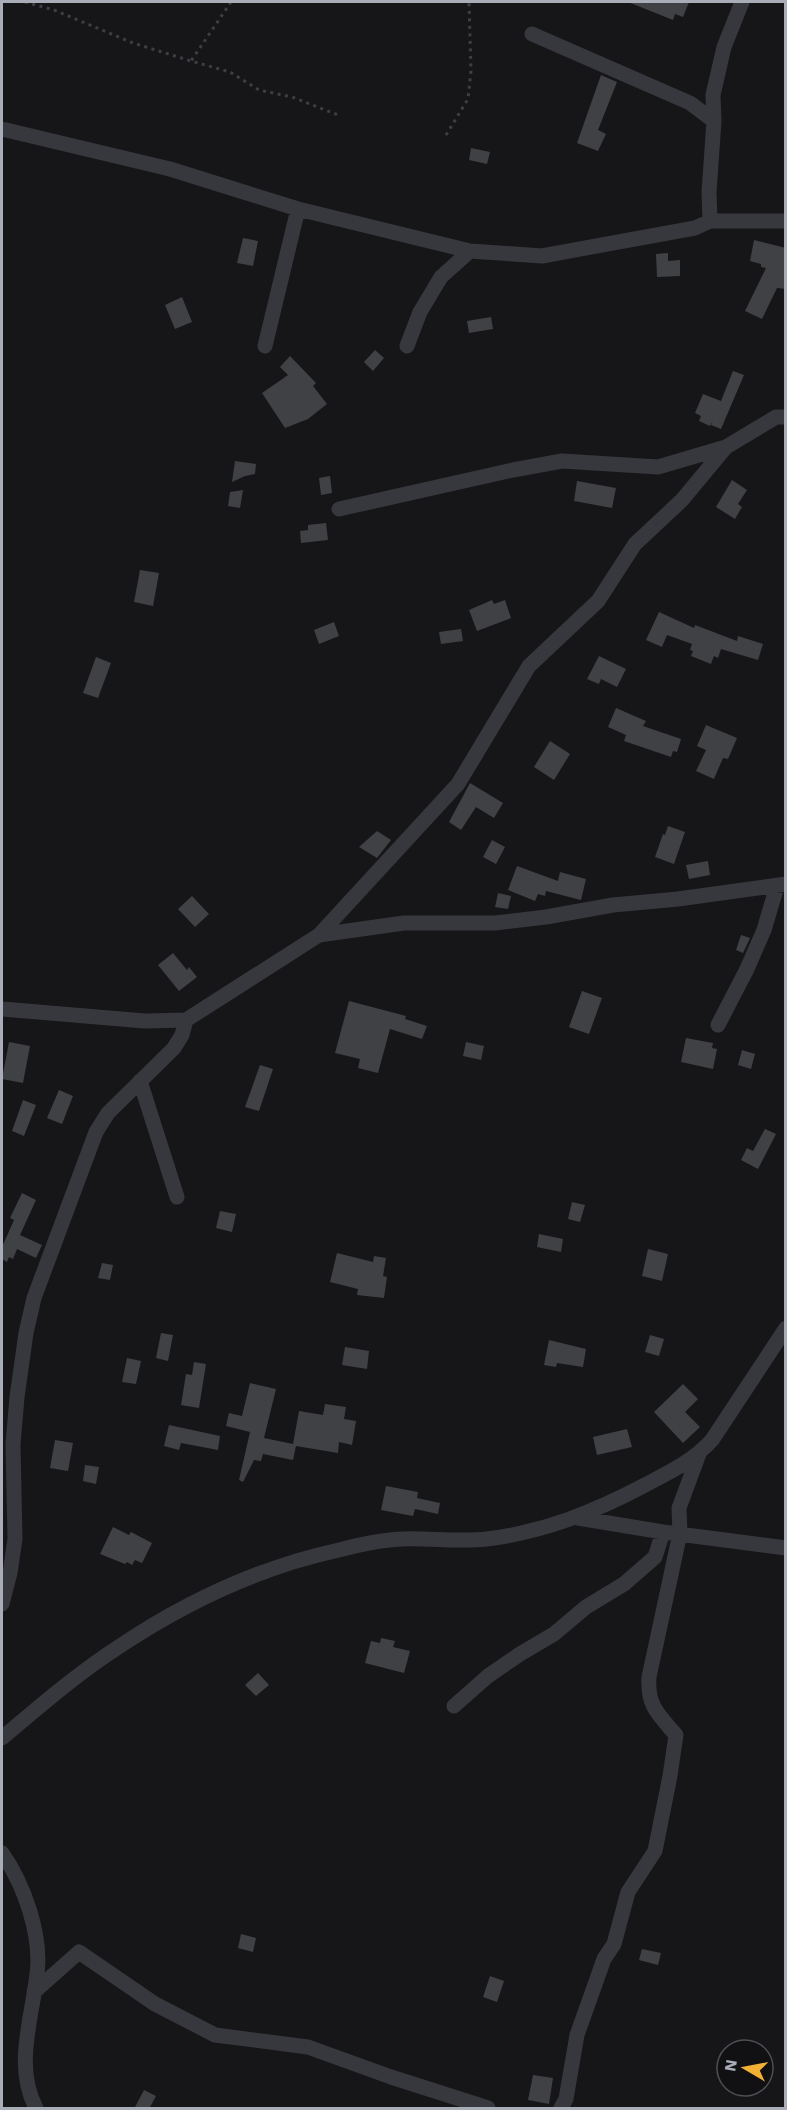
<svg xmlns="http://www.w3.org/2000/svg" width="787" height="2110" font-family="'Work Sans',sans-serif">
<style>
.building{fill:#404145}
.lines{fill:none;stroke-linecap:round;stroke-linejoin:round}
.path{stroke:#3d3f44;stroke-width:3;stroke-dasharray:3 4.5;stroke-linecap:butt}
.minor{stroke:#37383d;stroke-width:15}
</style>
<rect width="100%" height="100%" fill="#161618"/>
<path class="building" d="M 628,2 L 689,2 L 683,17 L 675,14 L 673,20 Z
M 601,75 L 617,82 L 598,130 L 606,134 L 598,151 L 577,143 Z
M 471,148 L 490,152 L 487,164 L 469,160 Z
M 243,238 L 258,241 L 253,266 L 237,263 Z
M 754,240 L 786,248 L 786,289 L 777,288 L 762,319 L 745,311 L 766,268 L 761,267 L 761,264 L 750,261 Z
M 668,253 L 668,261 L 680,260 L 680,276 L 657,277 L 656,254 Z
M 182,297 L 192,322 L 175,329 L 165,305 Z
M 491,317 L 493,329 L 469,333 L 467,321 Z
M 375,350 L 384,358 L 373,371 L 364,362 Z
M 290,356 L 316,383 L 313,386 L 327,404 L 308,419 L 285,428 L 262,393 L 288,375 L 280,367 Z
M 733,371 L 744,375 L 721,429 L 711,425 L 713,420 L 710,426 L 699,421 L 701,416 L 695,413 L 703,394 L 721,401 Z
M 235,461 L 256,464 L 255,474 L 245,476 L 232,482 Z
M 330,476 L 332,493 L 321,495 L 319,478 Z
M 732,480 L 747,490 L 738,504 L 742,507 L 735,519 L 716,507 Z
M 577,481 L 616,488 L 612,508 L 574,501 Z
M 243,490 L 240,508 L 228,506 L 230,492 Z
M 326,523 L 328,540 L 301,543 L 300,531 L 308,530 L 308,525 Z
M 140,570 L 159,573 L 153,606 L 134,602 Z
M 492,600 L 494,604 L 505,600 L 511,618 L 477,631 L 469,610 Z
M 659,612 L 694,628 L 695,625 L 737,641 L 738,636 L 763,644 L 758,660 L 721,649 L 718,658 L 714,656 L 711,664 L 691,656 L 693,651 L 690,650 L 692,644 L 667,635 L 662,647 L 646,640 Z
M 334,622 L 339,636 L 319,644 L 314,630 Z
M 461,629 L 463,641 L 441,644 L 439,632 Z
M 599,656 L 626,669 L 617,687 L 601,679 L 599,684 L 587,679 Z
M 96,657 L 111,663 L 98,698 L 83,693 Z
M 616,708 L 646,721 L 643,726 L 681,739 L 677,752 L 673,751 L 671,757 L 624,741 L 626,735 L 608,727 Z
M 706,725 L 737,738 L 728,759 L 723,758 L 714,779 L 696,771 L 706,750 L 697,746 Z
M 550,741 L 570,754 L 554,780 L 534,767 Z
M 470,783 L 503,803 L 494,818 L 476,807 L 461,830 L 449,822 Z
M 668,826 L 685,832 L 674,864 L 655,857 L 663,834 L 665,835 Z
M 377,831 L 391,840 L 377,858 L 359,847 Z
M 492,840 L 505,847 L 496,864 L 483,857 Z
M 708,861 L 710,875 L 689,879 L 686,865 Z
M 517,866 L 558,881 L 560,872 L 586,879 L 581,900 L 546,891 L 545,896 L 538,894 L 535,901 L 508,890 Z
M 498,893 L 511,896 L 508,909 L 495,907 Z
M 192,896 L 209,914 L 195,927 L 178,909 Z
M 741,935 L 750,938 L 743,953 L 736,950 Z
M 173,953 L 187,970 L 189,967 L 197,977 L 179,991 L 158,965 Z
M 582,991 L 602,998 L 589,1034 L 569,1027 Z
M 349,1001 L 406,1016 L 405,1019 L 427,1026 L 422,1039 L 390,1029 L 378,1073 L 358,1068 L 360,1059 L 335,1053 Z
M 686,1038 L 713,1043 L 712,1048 L 717,1049 L 713,1069 L 681,1062 Z
M 9,1042 L 30,1046 L 23,1083 L 2,1079 Z
M 466,1042 L 484,1046 L 481,1060 L 463,1056 Z
M 742,1050 L 755,1054 L 751,1069 L 738,1065 Z
M 260,1065 L 273,1069 L 259,1111 L 245,1107 Z
M 59,1090 L 73,1096 L 62,1124 L 47,1118 Z
M 23,1100 L 36,1105 L 24,1136 L 12,1131 Z
M 765,1129 L 776,1134 L 758,1169 L 741,1160 L 747,1148 L 753,1151 Z
M 22,1193 L 36,1200 L 20,1235 L 42,1245 L 36,1258 L 17,1249 L 13,1259 L 9,1257 L 7,1262 L 2,1259 L 2,1247 L 14,1220 L 10,1218 Z
M 572,1202 L 585,1205 L 580,1222 L 568,1219 Z
M 220,1211 L 236,1214 L 232,1232 L 216,1228 Z
M 539,1234 L 563,1239 L 561,1252 L 537,1247 Z
M 648,1249 L 668,1254 L 662,1281 L 642,1276 Z
M 337,1253 L 373,1262 L 374,1256 L 386,1258 L 383,1276 L 387,1277 L 384,1298 L 357,1295 L 358,1289 L 330,1282 Z
M 102,1263 L 113,1265 L 110,1280 L 98,1278 Z
M 161,1333 L 173,1335 L 168,1361 L 156,1358 Z
M 650,1335 L 664,1339 L 659,1356 L 645,1352 Z
M 549,1340 L 586,1349 L 583,1367 L 557,1363 L 556,1367 L 544,1365 Z
M 345,1347 L 369,1351 L 367,1369 L 342,1365 Z
M 127,1358 L 141,1361 L 136,1384 L 122,1382 Z
M 194,1362 L 206,1364 L 199,1408 L 181,1405 L 186,1374 L 192,1375 Z
M 250,1383 L 276,1389 L 264,1438 L 293,1444 L 299,1411 L 323,1415 L 325,1404 L 346,1407 L 344,1419 L 356,1421 L 352,1445 L 339,1442 L 338,1453 L 296,1446 L 293,1460 L 263,1454 L 261,1461 L 254,1460 L 243,1482 L 239,1480 L 250,1432 L 226,1426 L 229,1413 L 242,1416 Z
M 683,1384 L 698,1399 L 685,1412 L 700,1427 L 683,1443 L 654,1412 Z
M 169,1425 L 220,1436 L 218,1450 L 181,1443 L 179,1450 L 164,1446 Z
M 627,1429 L 632,1447 L 597,1455 L 593,1437 Z
M 55,1440 L 73,1443 L 68,1471 L 50,1468 Z
M 85,1465 L 99,1467 L 96,1484 L 83,1481 Z
M 386,1486 L 418,1492 L 417,1498 L 440,1503 L 438,1514 L 415,1509 L 413,1516 L 381,1510 Z
M 113,1527 L 129,1535 L 131,1532 L 152,1543 L 142,1563 L 135,1560 L 132,1565 L 127,1562 L 125,1564 L 100,1554 Z
M 381,1638 L 395,1641 L 393,1647 L 410,1651 L 404,1673 L 365,1663 L 371,1641 L 380,1643 Z
M 258,1673 L 269,1685 L 256,1696 L 245,1685 Z
M 241,1934 L 256,1938 L 253,1952 L 238,1948 Z
M 642,1949 L 661,1953 L 658,1965 L 639,1960 Z
M 490,1976 L 504,1981 L 497,2002 L 483,1997 Z
M 533,2075 L 553,2078 L 549,2104 L 528,2100 Z
M 144,2090 L 156,2096 L 149,2109 L 134,2109 Z"/>
<g class="lines">
<path class="path" d="M 25,2 L 54,10 L 133,43 L 191,61
M 231,2 L 191,61 L 230,72 L 259,90 L 292,97 L 338,115
M 446,135 L 468,99 L 471,71 L 469,2"/>
<path class="minor" d="M 532,34 L 690,103 L 714,121
M 2,129 L 170,169 L 298,209 L 470,251 L 542,256 L 695,228 L 710,221 L 786,221
M 710,221 L 709,192 L 714,121 L 713,95 L 724,47 L 742,2
M 265,346 L 298,209
M 407,346 L 420,312 L 441,277 L 470,251
M 339,509 L 513,470 L 562,461 L 658,467 L 726,447
M 319,935 L 404,923 L 495,923 L 546,917 L 613,905 L 678,899 L 786,884
M 2,1009 L 145,1021 L 186,1020 L 319,935 L 458,784 L 529,666 L 598,601 L 635,544 L 682,500 L 726,447 L 776,417 L 786,417
M 718,1025 L 747,969 L 764,930 L 777,886
M 140,1081 L 177,1197
M 578,1518 L 663,1532 L 786,1548
M 2,1604 L 10,1573 L 15,1539 L 13,1444 L 17,1397 L 26,1333 L 34,1298 L 96,1132 L 108,1113 L 174,1048 L 182,1035 L 186,1020
M 454,1706 L 488,1676 L 520,1654 L 554,1634 L 586,1607 L 624,1584 L 655,1557 L 663,1532
M 2,1738 C 40,1706 78,1673 120,1646 C 186,1602 261,1567 339,1550 C 358,1545 381,1540 401,1539 C 430,1538 459,1542 487,1539 C 544,1532 594,1512 645,1485 C 670,1472 693,1461 712,1440 L 786,1328
M 2,1853 C 24,1884 42,1935 37,1974 C 32,2018 14,2067 36,2108
M 34,1992 L 79,1952 L 155,2004 L 215,2035 L 308,2047 L 391,2077 L 488,2108
M 561,2108 L 566,2099 L 577,2035 L 604,1959 L 614,1944 L 628,1892 L 655,1851 L 670,1776 L 676,1735 C 658,1714 647,1706 649,1677 L 680,1533 L 679,1508 L 699,1454"/>
</g>
<rect width="787" height="2110" fill="none" stroke="#a8adb8" stroke-width="6"/>
<g transform="translate(745 2068) rotate(280)"><circle r="28" fill="#111113" stroke="#4d4f55" stroke-width="1.5"/>
<path d="M0-4.5L10 22L0 15L-10 22Z" fill="#f2b134"/>
<text y="-9" font-size="16" font-weight="bold" text-anchor="middle" fill="#a8adb8">N</text>
</g>
</svg>
